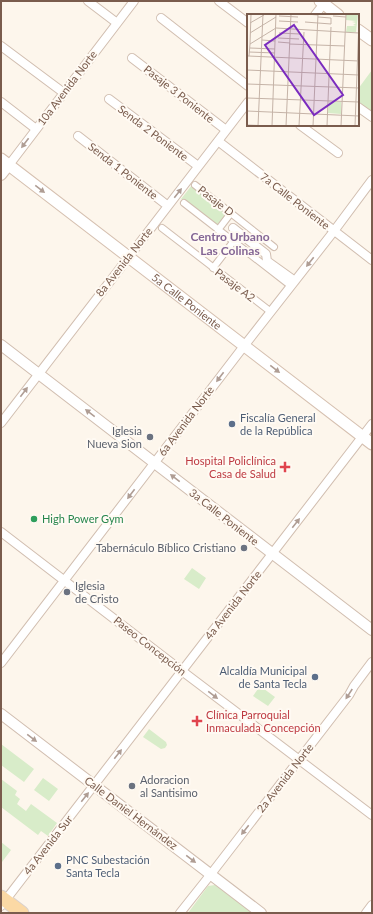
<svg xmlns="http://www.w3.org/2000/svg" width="373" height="914" font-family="Lato,sans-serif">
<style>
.green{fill:#d8ecc9}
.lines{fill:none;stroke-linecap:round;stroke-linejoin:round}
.pedestrian-casing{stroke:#d1beb0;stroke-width:8}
.minor-casing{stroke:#d1beb0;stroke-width:10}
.tertiary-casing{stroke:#d1beb0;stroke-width:12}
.secondary-casing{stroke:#d6c0b0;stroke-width:13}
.primary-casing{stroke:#dad1cd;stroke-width:15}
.pedestrian{stroke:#fff;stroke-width:6}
.minor{stroke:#fff;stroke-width:8}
.tertiary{stroke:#fff;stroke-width:10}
.secondary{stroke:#fff;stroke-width:11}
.primary{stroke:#fbd9a5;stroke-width:13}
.oneway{fill:#af9d94}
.service-dot{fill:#5c6f8a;stroke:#fffaf3;stroke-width:1.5}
.worship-dot{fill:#6b7280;stroke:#fffaf3;stroke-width:1.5}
.health-dot{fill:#e0444e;stroke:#fffaf3;stroke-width:1.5}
.leisure-dot{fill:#2e9e5b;stroke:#fffaf3;stroke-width:1.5}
.labels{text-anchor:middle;stroke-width:4;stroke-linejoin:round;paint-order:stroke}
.street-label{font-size:11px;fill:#7a5c4d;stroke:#fffaf3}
.service-label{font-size:11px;fill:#4e5e75;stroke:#fffaf3;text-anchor:start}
.worship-label{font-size:11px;fill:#5b616d;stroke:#fffaf3;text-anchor:end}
.health-label{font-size:11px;fill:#be3a42;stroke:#fffaf3;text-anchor:end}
.leisure-label{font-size:11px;fill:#27864d;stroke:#fffaf3;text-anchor:start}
.neighbourhood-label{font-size:12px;font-weight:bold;fill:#846695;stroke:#fffaf3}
.inset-road{fill:none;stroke:#c5b3a7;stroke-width:1}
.view{fill:#7b2cbf;fill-opacity:0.15;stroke:#7b2cbf;stroke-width:2}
.inset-edge{fill:none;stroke:#7a5c4d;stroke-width:2}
</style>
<rect width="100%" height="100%" fill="#fdf6ec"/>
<path class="green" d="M 372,70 L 372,115 L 358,104 L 358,89 Z
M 192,185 L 228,213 L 217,227 L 181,199 Z
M 192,568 L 206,578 L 199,589 L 184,579 Z
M 260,686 L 275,697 L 268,706 L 253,696 Z
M 149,729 L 166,742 L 167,745 L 165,748 L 161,749 L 143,737 Z
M 1,744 L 34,769 L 24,782 L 1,765 Z
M 43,778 L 58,789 L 49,801 L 34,790 Z
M 1,779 L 17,791 L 15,795 L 20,799 L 17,804 L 26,811 L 31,804 L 57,823 L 48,836 L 41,831 L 38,835 L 1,807 Z
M 1,842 L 11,850 L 2,862 L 1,861 Z
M 215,885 L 253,913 L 188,913 L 208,886 Z"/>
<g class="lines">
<g class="pedestrian-casing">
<path id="pedestrian" d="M 195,185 L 274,247
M 184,203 L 291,286
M 162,228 L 271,312
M 218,230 L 231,213
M 213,268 L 233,242"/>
</g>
<g class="minor-casing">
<path id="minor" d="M 88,1 L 117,23
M 219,1 L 248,23
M 315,15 L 326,1
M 161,18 L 248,86
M 1,46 L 64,93
M 132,58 L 226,130
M 109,99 L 198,166
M 1,102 L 36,129
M 358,107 L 372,117
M 300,125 L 338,153
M 78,136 L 168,206
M 218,141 L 372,260
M 9,165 L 134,1
M 233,228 L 266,254 L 267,261 L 295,281
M 1,423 L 248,102
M 1,532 L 182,671 L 372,815
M 1,663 L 244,346 L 334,231 L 372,180
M 1,906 L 372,424
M 180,913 L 211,874 L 349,695 L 354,686 L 372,662
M 366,913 L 372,905"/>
</g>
<g class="tertiary-casing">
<path id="tertiary" d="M 1,175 L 9,165
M 1,345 L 372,630
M 1,714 L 261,913"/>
</g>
<g class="secondary-casing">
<g id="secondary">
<path d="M 320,1 L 338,15"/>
<path d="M 358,30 L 372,40"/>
<path id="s1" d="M 1,159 L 372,444"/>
</g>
</g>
<g class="primary-casing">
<path id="primary" d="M 1,897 L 22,913"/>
</g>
<use href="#pedestrian" class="pedestrian"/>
<use href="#minor" class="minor"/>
<use href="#tertiary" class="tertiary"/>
<use href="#secondary" class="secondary"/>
<use href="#primary" class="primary"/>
</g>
<defs><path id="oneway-solid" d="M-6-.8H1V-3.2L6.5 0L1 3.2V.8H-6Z"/></defs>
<g class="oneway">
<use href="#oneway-solid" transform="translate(25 143) rotate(127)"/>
<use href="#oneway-solid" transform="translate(40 189) rotate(38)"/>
<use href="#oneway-solid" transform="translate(178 193) rotate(-52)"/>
<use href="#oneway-solid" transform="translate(310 262) rotate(128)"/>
<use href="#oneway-solid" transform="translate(275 369) rotate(38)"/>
<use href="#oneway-solid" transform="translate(220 377) rotate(127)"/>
<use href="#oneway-solid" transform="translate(24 392) rotate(-53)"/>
<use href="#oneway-solid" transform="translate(90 413) rotate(-142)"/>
<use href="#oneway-solid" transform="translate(175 478) rotate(-142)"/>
<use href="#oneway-solid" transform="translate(131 494) rotate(127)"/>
<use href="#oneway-solid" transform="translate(296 523) rotate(-52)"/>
<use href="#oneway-solid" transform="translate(349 694) rotate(123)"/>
<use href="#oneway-solid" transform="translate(213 695) rotate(37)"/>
<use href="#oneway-solid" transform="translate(32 738) rotate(37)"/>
<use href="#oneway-solid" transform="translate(118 754) rotate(-52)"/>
<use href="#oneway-solid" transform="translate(85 797) rotate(-52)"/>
<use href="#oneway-solid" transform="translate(245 830) rotate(128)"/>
<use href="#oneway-solid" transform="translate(191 859) rotate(37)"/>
</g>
<g class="service-dot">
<circle cx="232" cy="424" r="4"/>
<circle cx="315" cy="677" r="4"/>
<circle cx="58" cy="866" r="4"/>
</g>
<g class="worship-dot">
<circle cx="150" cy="437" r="4"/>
<circle cx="244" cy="548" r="4"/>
<circle cx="67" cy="592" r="4"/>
<circle cx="132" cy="786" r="4"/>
</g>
<g class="health-dot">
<path d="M283 461h4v4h4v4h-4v4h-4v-4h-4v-4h4z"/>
<path d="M195 715h4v4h4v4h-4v4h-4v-4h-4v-4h4z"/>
</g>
<circle class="leisure-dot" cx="34" cy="519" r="4"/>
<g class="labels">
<g class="street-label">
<text transform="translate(67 88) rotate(-53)" y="4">10a Avenida Norte</text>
<text transform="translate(179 94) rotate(38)" y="4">Pasaje 3 Poniente</text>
<text transform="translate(153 133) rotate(37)" y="4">Senda 2 Poniente</text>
<text transform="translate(123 171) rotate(38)" y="4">Senda 1 Poniente</text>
<text transform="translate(216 201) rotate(38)" y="4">Pasaje D</text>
<text transform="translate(295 201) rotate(38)" y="4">7a Calle Poniente</text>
<text transform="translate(124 262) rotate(-52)" y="4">8a Avenida Norte</text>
<text transform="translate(235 285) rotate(37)" y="4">Pasaje A2</text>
<text dy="4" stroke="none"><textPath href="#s1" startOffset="234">5a Calle Poniente</textPath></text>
<text transform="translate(186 421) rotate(-53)" y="4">6a Avenida Norte</text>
<text transform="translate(224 517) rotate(38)" y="4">3a Calle Poniente</text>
<text transform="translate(233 605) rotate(-52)" y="4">4a Avenida Norte</text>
<text transform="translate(150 646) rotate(38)" y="4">Paseo Concepción</text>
<text transform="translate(285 778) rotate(-52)" y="4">2a Avenida Norte</text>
<text transform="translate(131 813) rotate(37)" y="4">Calle Daniel Hernández</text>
<text transform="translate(48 845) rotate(-52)" y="4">4a Avenida Sur</text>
</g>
<g class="service-label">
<text x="240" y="422">Fiscalía General<tspan x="240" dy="13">de la República</tspan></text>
<text x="307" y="675" text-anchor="end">Alcaldía Municipal<tspan x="307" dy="13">de Santa Tecla</tspan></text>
<text x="66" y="864">PNC Subestación<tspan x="66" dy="13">Santa Tecla</tspan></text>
</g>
<g class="worship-label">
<text x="142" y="435">Iglesia<tspan x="142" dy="13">Nueva Sion</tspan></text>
<text x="236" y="552">Tabernáculo Bíblico Cristiano</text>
<text x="75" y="590" text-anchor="start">Iglesia<tspan x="75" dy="13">de Cristo</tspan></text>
<text x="140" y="784" text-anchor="start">Adoracion<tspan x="140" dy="13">al Santisimo</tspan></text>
</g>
<g class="health-label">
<text x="276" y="465">Hospital Policlínica<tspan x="276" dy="13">Casa de Salud</tspan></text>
<text x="206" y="719" text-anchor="start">Clínica Parroquial<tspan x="206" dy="13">Inmaculada Concepción</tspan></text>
</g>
<g class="leisure-label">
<text x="42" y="523">High Power Gym</text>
</g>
<g class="neighbourhood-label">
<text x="230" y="241">Centro Urbano<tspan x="230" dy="14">Las Colinas</tspan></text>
</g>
</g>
<g transform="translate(247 14)">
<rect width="112" height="112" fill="#fdf6ec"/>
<path d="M 99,0 L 111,0 L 109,18 L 99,18 L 100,12 L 109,12 L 106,11 L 109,9 L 105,8 L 109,7 L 99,6 ZM 82,88 L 94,88 L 94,100 L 81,99 Z" fill="#d8ecc9"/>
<path class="inset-road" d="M 59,0 L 71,1M 32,2 L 51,3M 86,2 L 99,3M 32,7 L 51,8M 58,8 L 84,10 L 84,4 L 71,3M 3,9 L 17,1M 3,19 L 29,3M 32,19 L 53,20M 31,24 L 52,25M 15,26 L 28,27M 31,28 L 43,29M 3,30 L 4,0M 42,30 L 98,32M 3,34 L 28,35M 2,38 L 28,39M 1,42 L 112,47M 2,42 L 3,30 L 29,14 L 112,19M 0,56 L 112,61M 0,70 L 112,74M 0,84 L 112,88M 0,97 L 112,102M 0,111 L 23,112M 11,112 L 16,0M 25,112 L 29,0M 39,112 L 44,0M 52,112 L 57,18M 66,112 L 71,0M 80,112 L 84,13M 94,112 L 99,0M 108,112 L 112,6"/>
<path class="view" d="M 47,11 L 96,81 L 67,101 L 18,31 Z"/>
<rect width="112" height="112" class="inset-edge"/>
</g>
<rect width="373" height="914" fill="none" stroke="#7a5c4d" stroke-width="4"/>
</svg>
